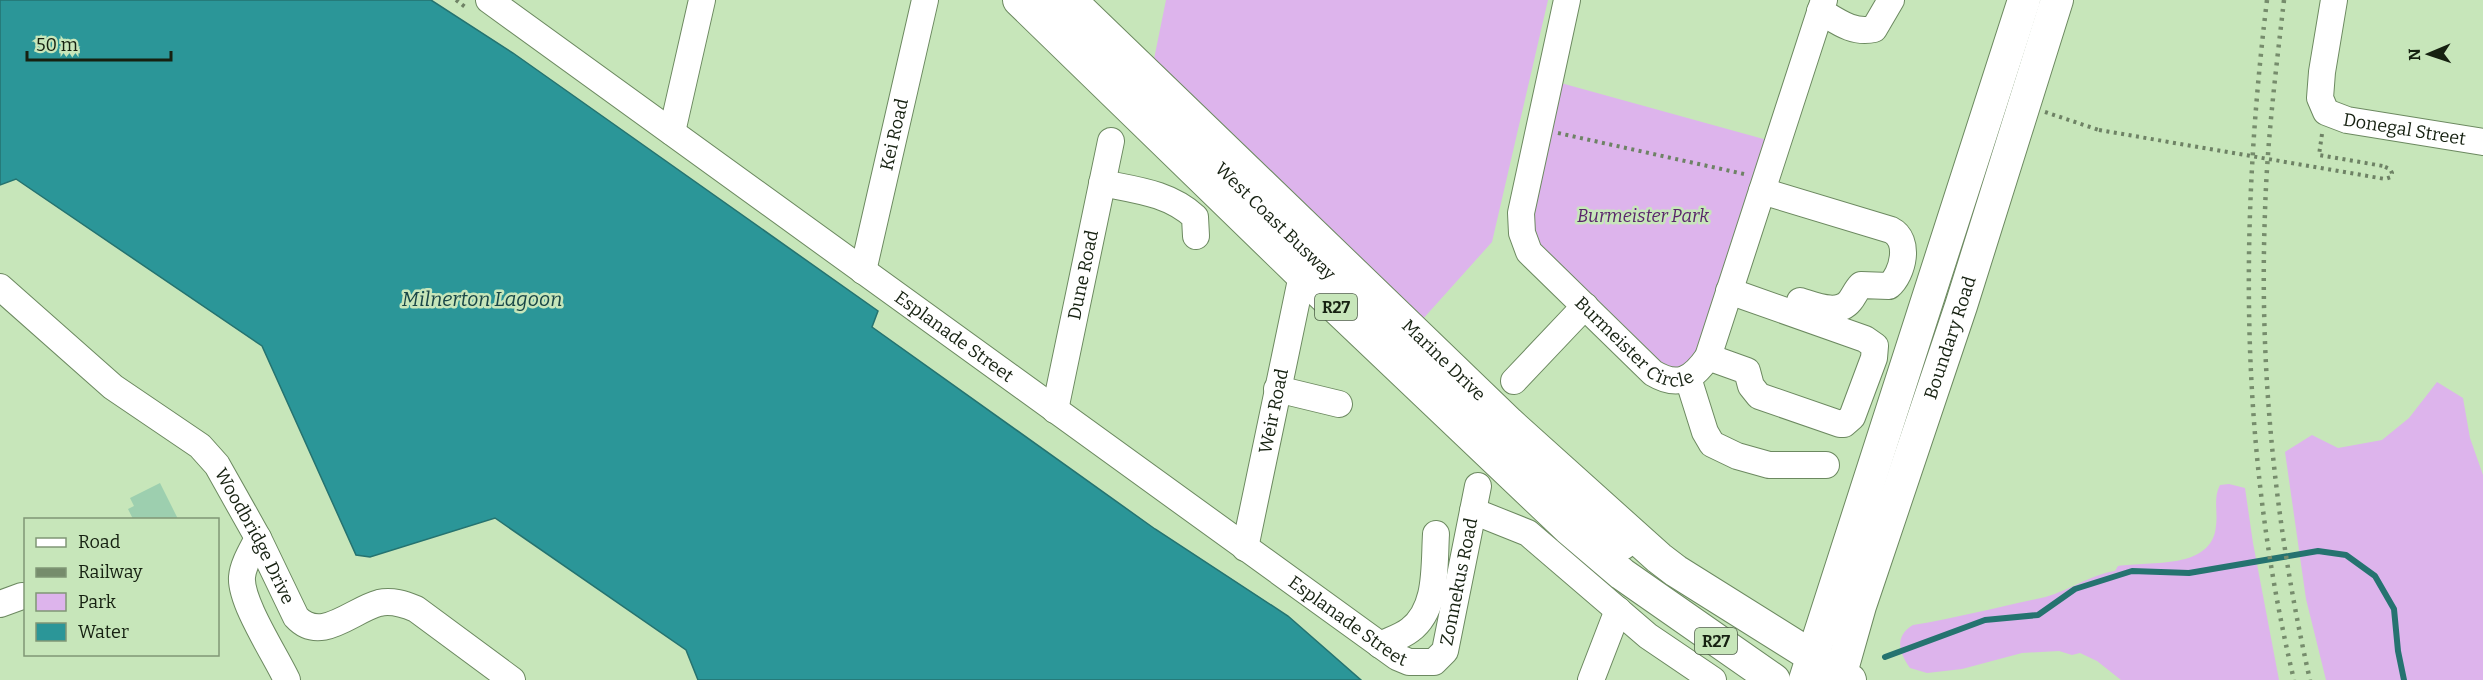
<svg xmlns="http://www.w3.org/2000/svg" width="2483" height="680" font-family="Bitter,serif">
<style>
.green{fill:#ddb4ec}
.water{fill:#2b9698;stroke:#257370;stroke-width:1.5}
.lines{fill:none;stroke-linecap:round;stroke-linejoin:round}
.stream{stroke:#257370;stroke-width:6}
.building{fill:#9dcfaf}
.minor-casing{stroke:#6c8960;stroke-width:28}
.major-casing{stroke:#6c8960;stroke-width:34}
.path{stroke:#6e8265;stroke-width:4;stroke-dasharray:3 4.5;stroke-linecap:butt}
.minor{stroke:#fff;stroke-width:26}
.major{stroke:#fff;stroke-width:32}
.rail{stroke:#768c6c;stroke-width:4.5;stroke-dasharray:3 6;stroke-linecap:butt}
.path-bridge{stroke:#6e8265;stroke-width:4;stroke-dasharray:3 4.5;stroke-linecap:butt}
.labels{text-anchor:middle;stroke-width:5;stroke-linejoin:round;paint-order:stroke}
.shield{fill:#c7e6ba;stroke:#4b5c44;stroke-width:1.5}
.shield-label{font-size:16px;font-weight:bold;fill:#162111}
.street-label{font-size:18px;fill:#162111;stroke:#c7e6ba}
.park-label{font-size:18px;font-style:italic;fill:#59256a;stroke:#c7e6ba}
.water-label{font-size:20px;font-style:italic;fill:#184647;stroke:#c7e6ba}
</style>
<rect width="100%" height="100%" fill="#c7e6ba"/>
<path class="green" d="M 1166,0 L 1548,0 L 1492,242 L 1422,320 L 1154,59 Z
M 1550,80 L 1778,143 L 1708,357 L 1680,381 L 1529,252 Z
M 2437,382 L 2463,398 L 2470,438 L 2483,475 L 2483,680 L 2326,680 L 2306,599 L 2285,452 L 2312,435 L 2338,448 L 2382,440 L 2409,418 Z
M 2229,484 L 2245,488 L 2253,543 L 2279,680 L 2121,680 L 2097,661 L 2080,653 L 2072,655 L 2059,651 L 2022,653 L 1962,669 L 1927,673 L 1910,668 C 1899,653 1894,636 1913,625 C 1956,618 1998,607 2041,598 C 2065,593 2092,574 2115,571 L 2118,566 C 2151,561 2212,570 2216,526 C 2218,511 2213,498 2220,485 Z"/>
<path class="water" d="M 0,0 L 431,0 L 513,53 L 878,311 L 872,327 L 1155,529 L 1288,616 L 1361,680 L 698,680 L 686,650 L 495,518 L 370,557 L 356,555 L 262,346 L 16,179 L 0,185 Z"/>
<g class="lines">
<path class="stream" d="M 1885,657 L 1985,620 L 2038,615 L 2075,589 L 2132,571 L 2189,573 L 2318,551 L 2346,555 L 2375,576 L 2394,609 L 2398,651 L 2404,680"/>
</g>
<path class="building" d="M 160,483 L 178,519 L 133,519 L 128,509 L 134,506 L 130,498 Z"/>
<g class="lines">
<g class="minor-casing">
<g id="minor">
<path id="s1" d="M 489,0 L 1397,657 L 1409,662 L 1434,662 L 1445,651 L 1478,486"/>
<path id="s2" d="M 1047,0 L 1502,441 L 1624,546"/>
<path id="s3" d="M 1567,0 L 1521,213 L 1522,233 L 1529,252 L 1653,373 C 1678,388 1692,380 1708,357 L 1824,0"/>
<path id="s4" d="M 2334,0 L 2322,72 L 2320,98 L 2326,112 L 2347,120 L 2483,142"/>
<path d="M 1820,11 C 1837,21 1853,34 1874,29 L 1891,0"/>
<path d="M 672,132 L 702,0"/>
<path d="M 1102,183 C 1136,190 1169,193 1195,217 L 1196,236"/>
<path d="M 1762,191 L 1891,230 C 1911,240 1903,274 1889,286 L 1861,285 C 1856,290 1854,296 1850,301 C 1838,316 1814,305 1800,301"/>
<path id="s5" d="M 863,271 L 925,0"/>
<path id="s6" d="M 0,287 L 113,387 L 200,446 L 217,465 L 258,538 L 296,617 C 321,644 352,610 379,603 C 392,600 404,604 416,609 L 512,680"/>
<path d="M 1708,357 L 1747,371 L 1751,386 L 1759,396 L 1840,424 L 1844,424 L 1852,417 L 1874,358 L 1875,346 L 1865,339 L 1729,291"/>
<path d="M 1688,378 L 1705,432 L 1712,444 L 1737,456 L 1769,465 L 1826,465"/>
<path d="M 1514,381 L 1585,306"/>
<path d="M 1277,389 L 1339,404"/>
<path id="s7" d="M 1055,410 L 1111,141"/>
<path d="M 1473,511 L 1528,533 L 1648,636 L 1713,680"/>
<path d="M 258,538 C 252,550 243,564 242,577 C 240,602 276,656 287,680"/>
<path id="s8" d="M 1245,548 L 1302,275"/>
<path d="M 0,604 L 22,596"/>
<path d="M 1380,645 C 1390,640 1401,637 1410,630 C 1438,609 1434,566 1436,534"/>
<path d="M 1591,680 L 1618,610"/>
</g>
</g>
<g class="major-casing">
<g id="major">
<path d="M 1019,0 L 1302,275 L 1568,528 L 1622,574 L 1774,680"/>
<path id="s9" d="M 1070,0 L 1509,423 L 1659,558 L 1676,571 L 1850,680"/>
<path d="M 1805,680 L 2024,0"/>
<path id="s10" d="M 1839,680 L 1860,606 L 1961,306 L 2057,0"/>
</g>
</g>
<path class="path" d="M 456,0 L 468,9
M 2045,112 L 2099,130
M 1558,133 L 1744,174
M 2322,134 L 2319,155 L 2383,166"/>
<use href="#minor" class="minor"/>
<use href="#major" class="major"/>
<path class="rail" d="M 2267,0 C 2239,229 2240,454 2294,680
M 2284,0 C 2276,70 2267,141 2265,212 C 2259,370 2275,526 2310,680"/>
<path class="path-bridge" d="M 2099,130 L 2385,179 L 2391,177 L 2392,173 L 2390,169 L 2383,166"/>
</g>
<g class="labels">
<g class="shield">
<rect x="1315" y="294" width="42" height="26" rx="4.5"/>
<rect x="1695" y="628" width="42" height="26" rx="4.5"/>
</g>
<g class="shield-label">
<text x="1336" y="313">R27</text>
<text x="1716" y="647">R27</text>
</g>
<g class="street-label">
<text dy="6" stroke="none"><textPath href="#s4" startOffset="195">Donegal Street</textPath></text>
<text dy="6" stroke="none"><textPath href="#s5" startOffset="140">Kei Road</textPath></text>
<text dy="6" stroke="none"><textPath href="#s2" startOffset="318">West Coast Busway</textPath></text>
<text dy="6" stroke="none"><textPath href="#s7" startOffset="138">Dune Road</textPath></text>
<text dy="6" stroke="none"><textPath href="#s3" startOffset="400">Burmeister Circle</textPath></text>
<text dy="6" stroke="none"><textPath href="#s1" startOffset="574">Esplanade Street</textPath></text>
<text dy="6" stroke="none"><textPath href="#s10" startOffset="360">Boundary Road</textPath></text>
<text dy="6" stroke="none"><textPath href="#s9" startOffset="519">Marine Drive</textPath></text>
<text dy="6" stroke="none"><textPath href="#s8" startOffset="140">Weir Road</textPath></text>
<text dy="6" stroke="none"><textPath href="#s6" startOffset="362">Woodbridge Drive</textPath></text>
<text dy="6" stroke="none"><textPath href="#s1" startOffset="1245">Zonnekus Road</textPath></text>
<text dy="6" stroke="none"><textPath href="#s1" startOffset="1060">Esplanade Street</textPath></text>
</g>
<g class="park-label">
<text x="1643" y="222">Burmeister Park</text>
</g>
<g class="water-label">
<text x="482" y="306">Milnerton Lagoon</text>
</g>
</g>
<rect x="24" y="518" width="195" height="138" fill="#c7e6ba" stroke="#809776" stroke-width="1.5"/>
<rect x="36" y="538" width="30" height="9" fill="#ffffff" stroke="#809776" stroke-width="1.5"/>
<text x="78" y="548" font-size="18" fill="#162111">Road</text>
<rect x="36" y="568" width="30" height="9" fill="#768c6c" stroke="#809776" stroke-width="1.5"/>
<text x="78" y="578" font-size="18" fill="#162111">Railway</text>
<rect x="36" y="593" width="30" height="18" fill="#ddb4ec" stroke="#809776" stroke-width="1.5"/>
<text x="78" y="608" font-size="18" fill="#162111">Park</text>
<rect x="36" y="623" width="30" height="18" fill="#2b9698" stroke="#809776" stroke-width="1.5"/>
<text x="78" y="638" font-size="18" fill="#162111">Water</text>
<g transform="translate(2429 54) rotate(268)" stroke="#c7e6ba" stroke-width="4.5" paint-order="stroke">
<path d="M0-4.5L10 22L0 15L-10 22Z" fill="#162111"/>
<text y="-9" font-size="16" font-weight="bold" text-anchor="middle" fill="#162111">N</text>
</g>
<path d="M27 51v9h144v-9" fill="none" stroke="#162111" stroke-width="3"/>
<text x="36" y="51" font-size="18" fill="#162111" stroke="#c7e6ba" stroke-width="4.5" paint-order="stroke">50 m</text>
</svg>
